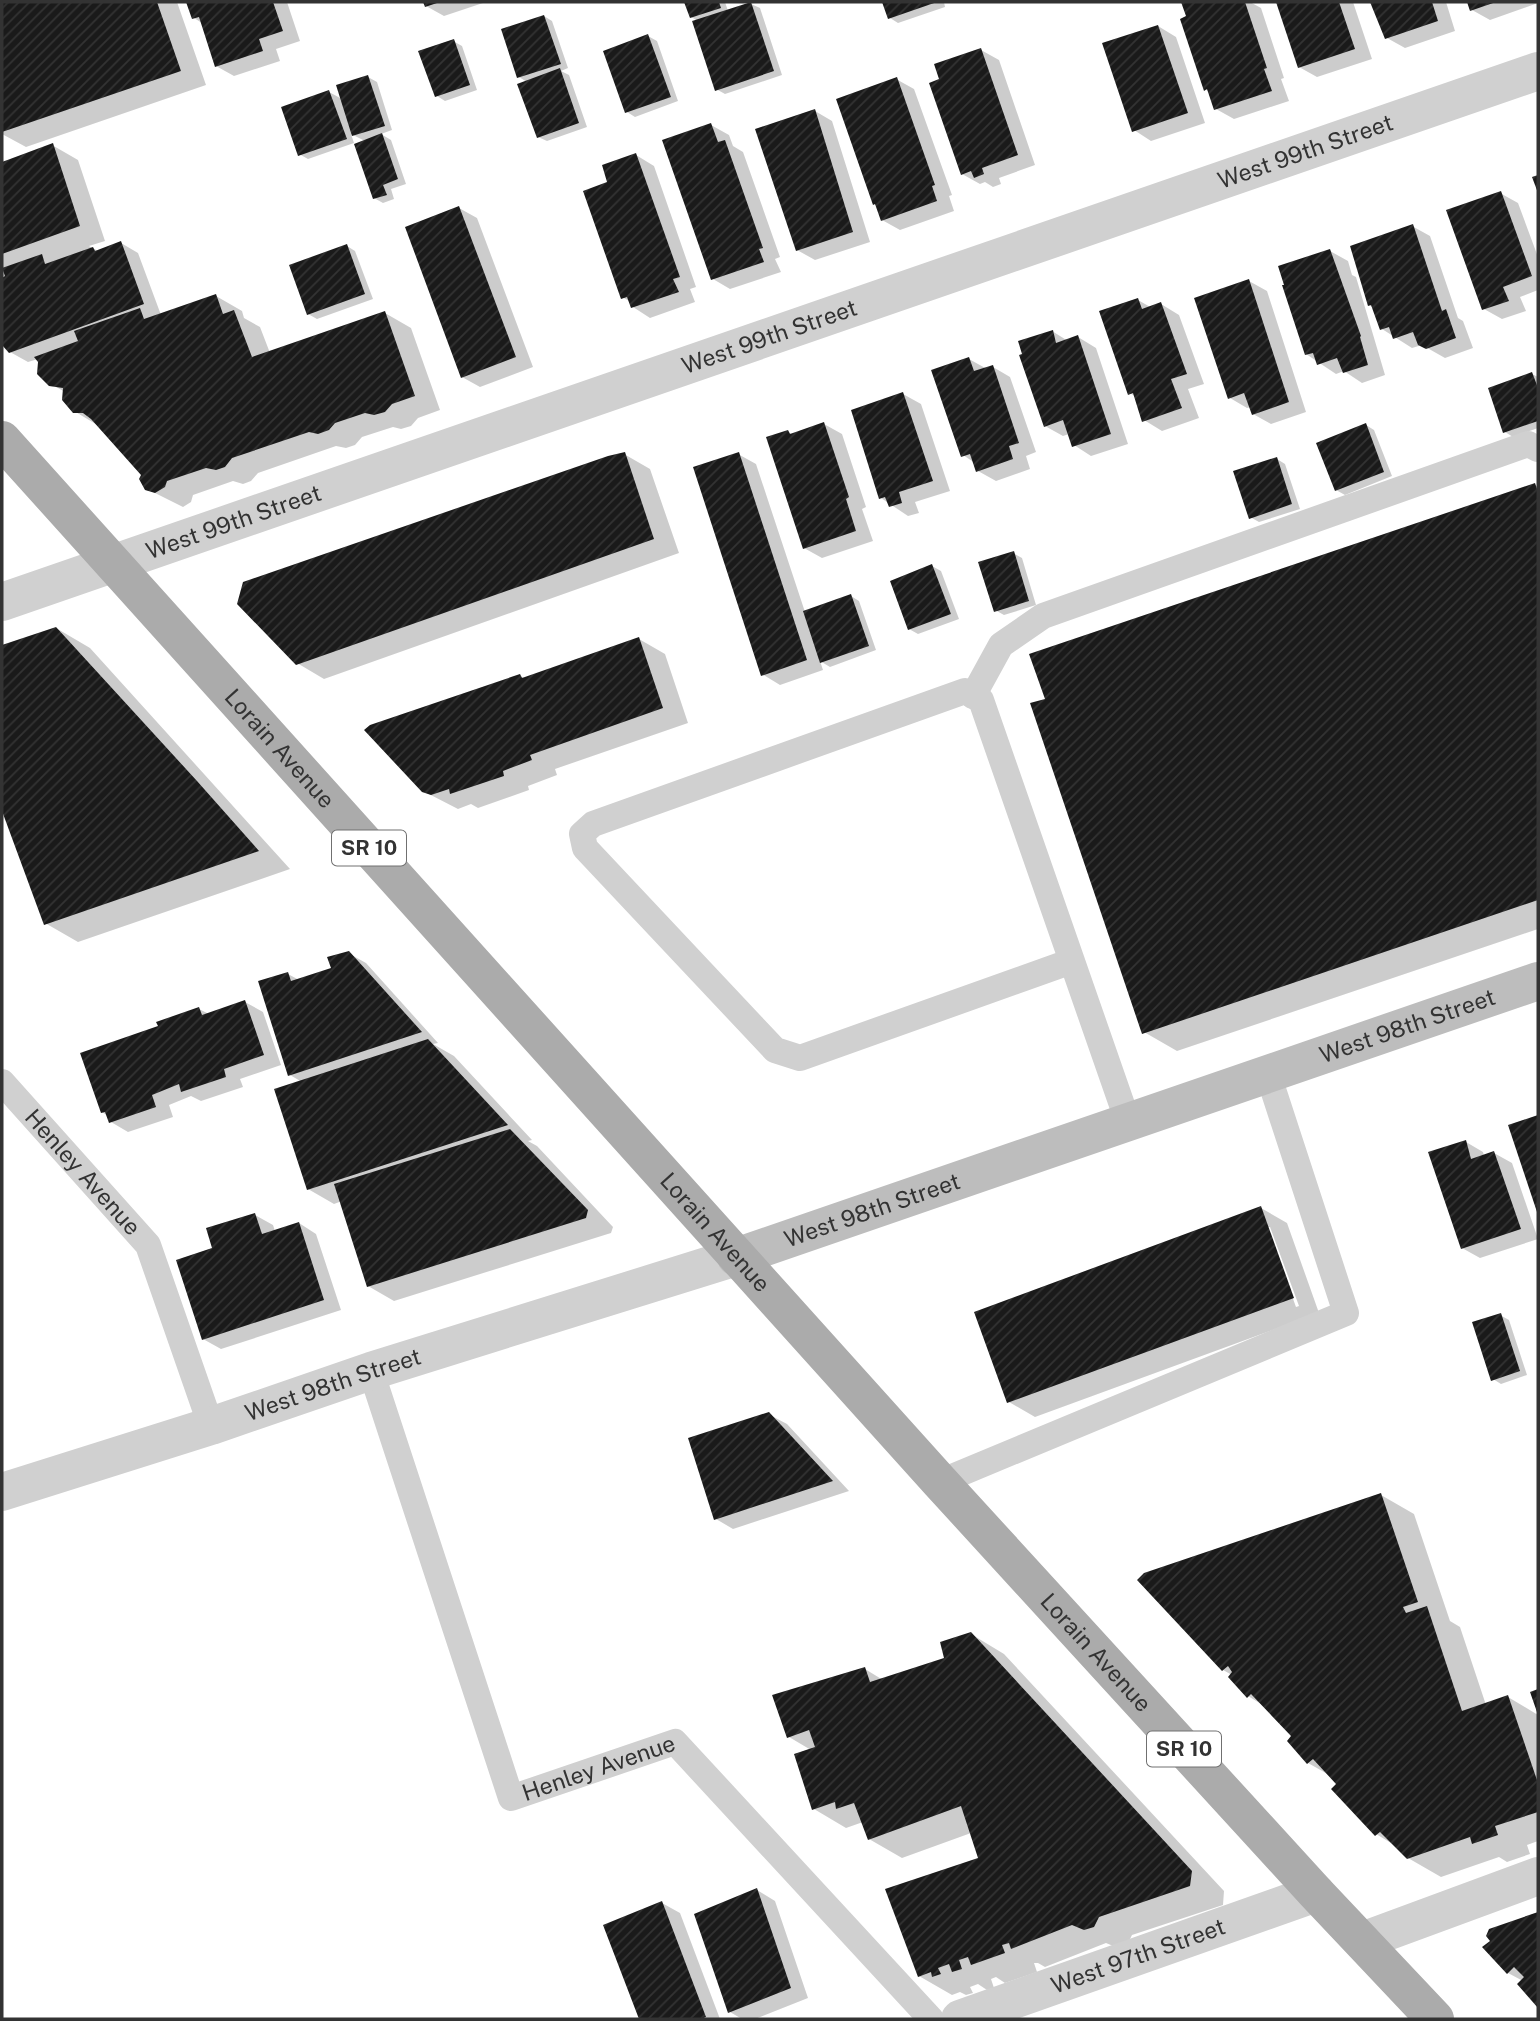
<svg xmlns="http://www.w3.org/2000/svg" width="1540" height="2021" font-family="'Public Sans',sans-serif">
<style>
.shadow{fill:#0003;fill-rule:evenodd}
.building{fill:url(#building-hatch)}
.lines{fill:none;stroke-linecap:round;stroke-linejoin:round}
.lane{stroke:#d0d0d0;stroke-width:26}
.street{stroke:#d0d0d0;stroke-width:38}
.secondary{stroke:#bdbdbd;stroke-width:38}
.primary{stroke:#ababab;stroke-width:38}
.labels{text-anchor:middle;stroke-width:7;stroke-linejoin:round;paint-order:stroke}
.shield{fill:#fff;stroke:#707070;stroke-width:2}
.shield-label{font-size:21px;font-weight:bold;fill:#333}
.street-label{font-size:23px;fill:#333;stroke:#fff}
</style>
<defs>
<pattern id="building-hatch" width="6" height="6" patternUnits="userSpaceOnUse" patternTransform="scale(1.75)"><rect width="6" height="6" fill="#1a1a1a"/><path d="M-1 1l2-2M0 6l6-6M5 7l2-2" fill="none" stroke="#333"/></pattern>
</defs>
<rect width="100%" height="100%" fill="#fff"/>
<path class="shadow" d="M 2,2 L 177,2 L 206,85 L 26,147 L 2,134 Z
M 188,2 L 287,2 L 300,41 L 276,49 L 280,61 L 234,76 L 216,66 L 202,23 L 194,18 Z
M 425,2 L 486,2 L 444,16 L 426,6 Z
M 686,2 L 725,2 L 728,11 L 751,4 L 760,8 L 782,75 L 725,94 L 716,89 L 698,21 L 691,17 Z
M 884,2 L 944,2 L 945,7 L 898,23 L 890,18 Z
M 1187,2 L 1250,2 L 1261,8 L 1284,78 L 1281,79 L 1289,101 L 1234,119 L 1216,109 L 1210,92 L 1205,89 L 1183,3 Z
M 1277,2 L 1353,2 L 1372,59 L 1317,77 L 1299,67 Z
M 1371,2 L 1446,2 L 1455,31 L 1405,48 L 1387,38 Z
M 1469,2 L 1538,2 L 1538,3 L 1490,20 L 1472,10 Z
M 544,16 L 552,21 L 568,68 L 561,71 L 569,75 L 587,127 L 547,141 L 538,137 L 527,82 L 519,77 Z
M 1158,26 L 1176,37 L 1205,123 L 1151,141 L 1134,130 Z
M 648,36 L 657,41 L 678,101 L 635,117 L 627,112 Z
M 453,41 L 462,46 L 477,90 L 445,101 L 437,96 Z
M 981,50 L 999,60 L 1035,165 L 999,178 L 1001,184 L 993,187 L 985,182 L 980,184 L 962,174 L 941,81 Z
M 368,77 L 377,82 L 392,130 L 381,134 L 391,140 L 406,184 L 391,189 L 394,199 L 383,203 L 374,198 L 365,141 L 351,134 L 354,143 L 308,159 L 299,154 L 329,92 L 342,99 Z
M 896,79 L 914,89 L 952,195 L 949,196 L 954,211 L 900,230 L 882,220 L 878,206 L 874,204 Z
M 815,111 L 832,121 L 870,242 L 815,260 L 797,250 Z
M 711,125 L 729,135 L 733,146 L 743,152 L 780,257 L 775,259 L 781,272 L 730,289 L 713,279 Z
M 52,145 L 78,160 L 105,241 L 89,246 L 98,251 L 121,243 L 138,253 L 161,315 L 216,296 L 242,311 L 244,318 L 260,327 L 270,353 L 385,313 L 411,328 L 440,410 L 418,418 L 411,426 L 401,429 L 393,427 L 362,437 L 355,445 L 346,448 L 336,446 L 258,473 L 251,481 L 243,484 L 233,481 L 193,495 L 191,502 L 183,507 L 147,489 L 143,475 L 99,426 L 74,411 L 65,392 L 51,384 L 38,359 L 28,362 L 10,352 L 2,343 L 2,164 Z
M 636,155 L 654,166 L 696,287 L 690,289 L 695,302 L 650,318 L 633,307 L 631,302 L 622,297 L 610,184 Z
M 1500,193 L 1518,203 L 1538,257 L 1538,290 L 1520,297 L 1526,311 L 1502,319 L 1484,309 Z
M 459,208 L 477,218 L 533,367 L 480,387 L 462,377 Z
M 1412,226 L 1430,236 L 1458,318 L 1463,321 L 1473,348 L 1445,358 L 1422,345 L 1412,348 L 1382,329 L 1374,308 L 1369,305 Z
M 347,246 L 355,251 L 373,299 L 317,319 L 308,314 Z
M 1330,251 L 1348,261 L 1352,275 L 1356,277 L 1385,375 L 1362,383 L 1344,371 L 1336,374 L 1306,354 Z
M 1249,281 L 1267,291 L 1306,412 L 1271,424 L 1253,414 L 1251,407 L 1247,408 L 1230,398 Z
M 1138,300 L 1152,308 L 1161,304 L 1179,315 L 1204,384 L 1188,389 L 1199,418 L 1162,431 L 1144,420 L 1136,397 L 1130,393 Z
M 1052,331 L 1068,341 L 1078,337 L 1096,348 L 1128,444 L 1091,456 L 1074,445 L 1069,434 L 1063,436 L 1045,426 Z
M 969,359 L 987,369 L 993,367 L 1010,377 L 1036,452 L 1026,456 L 1030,469 L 996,481 L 978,471 L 975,463 L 963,455 Z
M 1532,374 L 1538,377 L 1538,428 L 1513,437 L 1505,432 Z
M 903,394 L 921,404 L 950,491 L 915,502 L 919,513 L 908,516 L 881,498 Z
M 824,424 L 842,434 L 866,507 L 862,509 L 873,541 L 822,558 L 804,548 L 788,432 L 794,435 Z
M 1366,425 L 1374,430 L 1392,476 L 1345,495 L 1336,490 Z
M 624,454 L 650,469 L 679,553 L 324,679 L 297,663 Z
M 738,454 L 756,464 L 805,612 L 851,596 L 859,601 L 876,650 L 830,667 L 820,661 L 823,670 L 780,685 L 762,674 Z
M 1277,459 L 1285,464 L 1300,509 L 1259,522 L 1250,517 Z
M 1535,485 L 1538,487 L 1538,929 L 1177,1051 L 1144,1032 Z
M 1013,553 L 1022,558 L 1036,605 L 1004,615 L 995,610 Z
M 932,566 L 941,571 L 959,619 L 918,634 L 909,629 Z
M 56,628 L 90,648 L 290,869 L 78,942 L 45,923 L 2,806 L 2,647 Z
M 639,639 L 665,654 L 688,723 L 555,769 L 557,775 L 528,786 L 529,790 L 478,808 L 471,804 L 458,809 L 423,791 L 520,676 L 526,679 Z
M 348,953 L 366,963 L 438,1043 L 433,1044 L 454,1056 L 532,1140 L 528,1141 L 537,1146 L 613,1227 L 611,1233 L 394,1301 L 368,1286 L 342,1201 L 334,1204 L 308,1189 L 302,1082 L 290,1075 L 288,974 L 299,980 L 333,969 Z
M 245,1002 L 263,1012 L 281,1065 L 240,1079 L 243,1087 L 201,1101 L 191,1096 L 169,1105 L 173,1117 L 128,1132 L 111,1122 L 108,1116 L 102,1112 L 160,1027 L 199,1009 L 209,1014 Z
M 1466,1142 L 1483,1152 L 1484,1156 L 1494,1153 L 1512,1163 L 1538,1239 L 1480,1258 L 1462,1248 Z
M 1261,1208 L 1287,1223 L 1319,1313 L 1035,1417 L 1009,1402 ZM 1267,1227 L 1270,1227 L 1299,1306 L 1296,1307 Z
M 255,1215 L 273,1225 L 275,1231 L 299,1223 L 316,1234 L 341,1310 L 221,1349 L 203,1339 L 215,1250 Z
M 1500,1315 L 1509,1320 L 1527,1375 L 1501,1384 L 1493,1379 Z
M 768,1414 L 787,1424 L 849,1491 L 733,1529 L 716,1519 Z
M 1381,1495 L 1414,1514 L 1450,1621 L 1460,1627 L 1486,1705 L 1508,1697 L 1538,1715 L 1538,1841 L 1527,1845 L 1530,1854 L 1507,1862 L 1499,1857 L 1441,1877 L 1408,1858 L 1396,1846 L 1376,1834 L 1331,1776 L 1308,1763 L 1294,1736 L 1266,1707 L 1248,1696 L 1232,1675 L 1223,1670 Z
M 971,1634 L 1004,1654 L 1224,1891 L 1223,1905 L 1132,1935 L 1127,1945 L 1118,1948 L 1106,1943 L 1045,1967 L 1038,1963 L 1034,1963 L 1037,1972 L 1005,1983 L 996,1977 L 991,1979 L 994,1988 L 987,1990 L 978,1984 L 970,1987 L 973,1993 L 966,1995 L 960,1992 L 952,1995 L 919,1976 L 980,1860 L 971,1833 L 902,1858 L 869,1839 L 863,1822 L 846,1828 L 814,1809 L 811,1750 L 789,1737 L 865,1669 L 883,1680 L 946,1659 Z
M 757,1890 L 775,1901 L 808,1998 L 755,2019 L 742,2019 L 730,2012 Z
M 662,1903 L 680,1913 L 720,2019 L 641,2019 L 605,1926 Z
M 1538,1914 L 1538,2005 L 1519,1984 L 1523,1981 L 1508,1973 L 1485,1947 L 1493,1941 L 1490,1931 Z"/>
<path class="building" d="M 2,2 L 157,2 L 181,71 L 2,132 Z
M 186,2 L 273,2 L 283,31 L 259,39 L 263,51 L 215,67 L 199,17 L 192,19 Z
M 423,2 L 440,2 L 425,7 Z
M 684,2 L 719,2 L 721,8 L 690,18 Z
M 751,2 L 774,71 L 715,91 L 692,21 Z
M 882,2 L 937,2 L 888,19 Z
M 1181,2 L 1245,2 L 1267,68 L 1264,69 L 1272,91 L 1214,110 L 1207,89 L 1204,91 L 1180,19 L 1186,16 Z
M 1276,2 L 1339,2 L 1355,49 L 1298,68 Z
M 1370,2 L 1432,2 L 1438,21 L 1385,39 Z
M 1467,2 L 1496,2 L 1470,11 Z
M 544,15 L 561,64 L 517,78 L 501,29 Z
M 1158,25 L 1188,113 L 1132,132 L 1102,43 Z
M 648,34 L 671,97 L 625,113 L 603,51 Z
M 454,39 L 470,85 L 435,97 L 418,51 Z
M 981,48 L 1018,155 L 982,168 L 984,174 L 974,178 L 971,171 L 961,175 L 929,83 L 939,79 L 934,64 Z
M 560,68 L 579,123 L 537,138 L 517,84 Z
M 368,75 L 385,126 L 352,136 L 336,85 Z
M 897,77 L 935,185 L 932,186 L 937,201 L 881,221 L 875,204 L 873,205 L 836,99 Z
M 329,90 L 347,139 L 298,156 L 281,107 Z
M 815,109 L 853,232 L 796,251 L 755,129 Z
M 711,123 L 718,142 L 725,140 L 763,248 L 759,249 L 764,262 L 711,280 L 662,140 Z
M 382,133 L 398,179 L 383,185 L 387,195 L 373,199 L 354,144 Z
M 53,143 L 80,226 L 2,254 L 2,162 Z
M 636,153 L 680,277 L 673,279 L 679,292 L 631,308 L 627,297 L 621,299 L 583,191 L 607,182 L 602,165 Z
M 1538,175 L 1538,193 L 1532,177 Z
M 1501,191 L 1532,276 L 1503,287 L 1509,301 L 1482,310 L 1446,210 Z
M 459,206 L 516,357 L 461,378 L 405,227 Z
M 1413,224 L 1442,311 L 1446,309 L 1456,338 L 1426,349 L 1418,345 L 1413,332 L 1393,339 L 1389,327 L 1380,330 L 1371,305 L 1368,306 L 1350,246 Z
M 121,241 L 144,304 L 9,353 L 2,345 L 2,278 L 5,276 L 2,268 L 42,254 L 45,264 L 93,247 L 95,251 Z
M 347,244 L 365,294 L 307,315 L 289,265 Z
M 1330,249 L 1361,336 L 1360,337 L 1368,365 L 1343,373 L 1337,358 L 1317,365 L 1313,353 L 1305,355 L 1282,285 L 1284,285 L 1278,266 Z
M 1249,279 L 1289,402 L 1252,415 L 1244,393 L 1228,399 L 1194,298 Z
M 216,294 L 223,314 L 234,310 L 252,357 L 385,311 L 415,396 L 392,404 L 385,412 L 374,415 L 365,413 L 335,423 L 329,430 L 318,434 L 309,432 L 232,458 L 225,467 L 216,470 L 206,468 L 167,481 L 165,487 L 155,493 L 145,490 L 139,479 L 141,475 L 91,419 L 83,413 L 73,413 L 62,400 L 63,388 L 49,386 L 37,374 L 38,362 L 34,357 L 78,341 L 74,331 L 140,308 L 144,319 Z
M 1138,298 L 1142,309 L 1161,302 L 1187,374 L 1171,379 L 1182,408 L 1142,422 L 1133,393 L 1128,395 L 1099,311 Z
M 1053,330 L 1056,343 L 1078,335 L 1111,434 L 1072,447 L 1063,420 L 1044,427 L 1019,355 L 1022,354 L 1018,341 Z
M 969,357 L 974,371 L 993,365 L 1019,443 L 1009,446 L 1013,459 L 976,472 L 970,454 L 961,457 L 931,370 Z
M 1532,372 L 1538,388 L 1538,421 L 1503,433 L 1488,388 Z
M 903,392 L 933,481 L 899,492 L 902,503 L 889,507 L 885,497 L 879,499 L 851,410 Z
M 824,422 L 849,497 L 846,499 L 856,531 L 803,549 L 766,437 L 788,430 L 790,434 Z
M 1366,423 L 1384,472 L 1335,491 L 1316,443 Z
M 625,452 L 654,539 L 296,665 L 237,604 L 243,582 L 608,456 Z
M 739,452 L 807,660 L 761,676 L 693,467 Z
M 1277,457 L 1292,504 L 1249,519 L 1233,471 Z
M 1535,483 L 1538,492 L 1538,900 L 1142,1034 L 1030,703 L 1045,699 L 1029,654 Z
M 1014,551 L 1029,601 L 994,612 L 978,562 Z
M 932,564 L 951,614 L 908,630 L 890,581 Z
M 851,594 L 869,646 L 820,663 L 803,611 Z
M 56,627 L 197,781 L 259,851 L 44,925 L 2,811 L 2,645 Z
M 639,637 L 663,708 L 530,755 L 532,760 L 503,771 L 504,776 L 450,794 L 449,789 L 431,795 L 422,792 L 364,730 L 370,725 L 520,674 L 522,678 Z
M 349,951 L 422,1032 L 288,1076 L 258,981 L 288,972 L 291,981 L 331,968 L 327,957 Z
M 245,1000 L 264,1055 L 224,1069 L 226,1077 L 181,1092 L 179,1084 L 152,1095 L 156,1107 L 109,1123 L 105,1112 L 101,1113 L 80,1053 L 158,1026 L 156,1022 L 199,1007 L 202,1015 Z
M 428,1039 L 508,1125 L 307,1190 L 274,1089 Z
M 1538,1115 L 1538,1215 L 1508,1125 Z
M 510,1129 L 588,1210 L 586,1218 L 367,1287 L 334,1184 Z
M 1466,1140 L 1471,1159 L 1494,1151 L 1521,1229 L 1461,1249 L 1428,1152 Z
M 1261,1206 L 1294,1298 L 1007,1403 L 974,1312 Z
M 255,1213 L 262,1234 L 299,1222 L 324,1300 L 202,1340 L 176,1260 L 212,1248 L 206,1228 Z
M 1501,1313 L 1520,1371 L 1491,1381 L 1472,1322 Z
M 769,1412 L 833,1481 L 714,1520 L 688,1438 Z
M 1381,1493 L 1418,1602 L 1403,1607 L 1406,1613 L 1427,1606 L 1462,1711 L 1508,1695 L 1538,1783 L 1538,1812 L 1495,1826 L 1498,1835 L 1472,1844 L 1470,1837 L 1407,1859 L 1380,1832 L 1375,1836 L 1331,1789 L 1336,1784 L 1313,1759 L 1307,1764 L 1287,1741 L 1291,1736 L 1251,1694 L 1247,1698 L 1228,1677 L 1232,1672 L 1228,1666 L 1222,1671 L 1137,1580 L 1144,1573 Z
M 971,1632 L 1192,1871 L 1190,1886 L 1099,1917 L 1094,1927 L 1084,1930 L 1072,1925 L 1011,1949 L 1009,1943 L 1002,1945 L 1005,1953 L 971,1965 L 968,1957 L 959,1960 L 962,1969 L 952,1972 L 949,1964 L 938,1968 L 941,1974 L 932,1977 L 931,1972 L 918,1977 L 885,1889 L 978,1858 L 961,1806 L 868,1840 L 854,1803 L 836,1809 L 835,1802 L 812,1810 L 794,1754 L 815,1747 L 809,1730 L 787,1738 L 772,1695 L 865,1667 L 870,1682 L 944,1658 L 940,1642 Z
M 1538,1689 L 1538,1715 L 1530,1692 Z
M 757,1888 L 791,1988 L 728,2013 L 694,1914 Z
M 662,1901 L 706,2017 L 701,2019 L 639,2019 L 603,1925 Z
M 1538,1912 L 1538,2008 L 1517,1984 L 1524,1977 L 1514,1967 L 1507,1974 L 1482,1947 L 1490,1941 L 1486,1936 L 1489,1929 Z"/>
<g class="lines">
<g class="lane">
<path d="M 973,696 L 1001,645 L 1043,616 L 1528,444 L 1538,449"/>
<path d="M 1072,961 L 800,1058 L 775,1050 L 585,848 L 582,834 L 593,824 L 965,691 L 981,700 L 1128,1122"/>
<path id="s1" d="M 2,1082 L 148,1245 L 211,1426"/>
<path id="s2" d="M 371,1371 L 511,1798 L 675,1742 L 931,2019"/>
<path d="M 940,1482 L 1346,1313 L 1268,1074"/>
</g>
<g class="street">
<path id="s3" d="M 2,602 L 1538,71"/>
<path id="s4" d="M 2,1492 L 211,1426 L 371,1371 L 736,1257"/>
<path d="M 1362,1941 L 1538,1876"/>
<path id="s5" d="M 960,2019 L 1316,1893"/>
</g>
<path class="secondary" id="s6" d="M 736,1257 L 1538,981"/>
<path class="primary" id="s7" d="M 2,440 L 940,1482 L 1316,1893 L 1435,2019"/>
</g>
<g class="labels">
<g class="shield">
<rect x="332" y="830.5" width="74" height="35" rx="5"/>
<rect x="1147" y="1731.5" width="74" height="35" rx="5"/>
</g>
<g class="shield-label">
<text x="369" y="855">SR 10</text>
<text x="1184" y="1756">SR 10</text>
</g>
<g class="street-label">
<text dy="8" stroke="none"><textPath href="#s3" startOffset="1379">West 99th Street</textPath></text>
<text dy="8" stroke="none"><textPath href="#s3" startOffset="812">West 99th Street</textPath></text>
<text dy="8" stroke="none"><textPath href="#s3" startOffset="245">West 99th Street</textPath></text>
<text dy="8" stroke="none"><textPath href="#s7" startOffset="415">Lorain Avenue</textPath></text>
<text dy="8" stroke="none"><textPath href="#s6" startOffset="710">West 98th Street</textPath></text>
<text dy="8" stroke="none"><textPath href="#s1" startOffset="121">Henley Avenue</textPath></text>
<text dy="8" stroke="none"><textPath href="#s6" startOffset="144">West 98th Street</textPath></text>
<text dy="8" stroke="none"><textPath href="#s7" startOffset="1066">Lorain Avenue</textPath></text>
<text dy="8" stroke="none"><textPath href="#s4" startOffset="348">West 98th Street</textPath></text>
<text dy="8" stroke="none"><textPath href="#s7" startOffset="1633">Lorain Avenue</textPath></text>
<text dy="8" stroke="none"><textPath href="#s2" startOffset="542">Henley Avenue</textPath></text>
<text dy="8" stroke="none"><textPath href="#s5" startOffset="189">West 97th Street</textPath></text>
</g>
</g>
<rect width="1540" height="2021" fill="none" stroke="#333333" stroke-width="7"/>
</svg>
